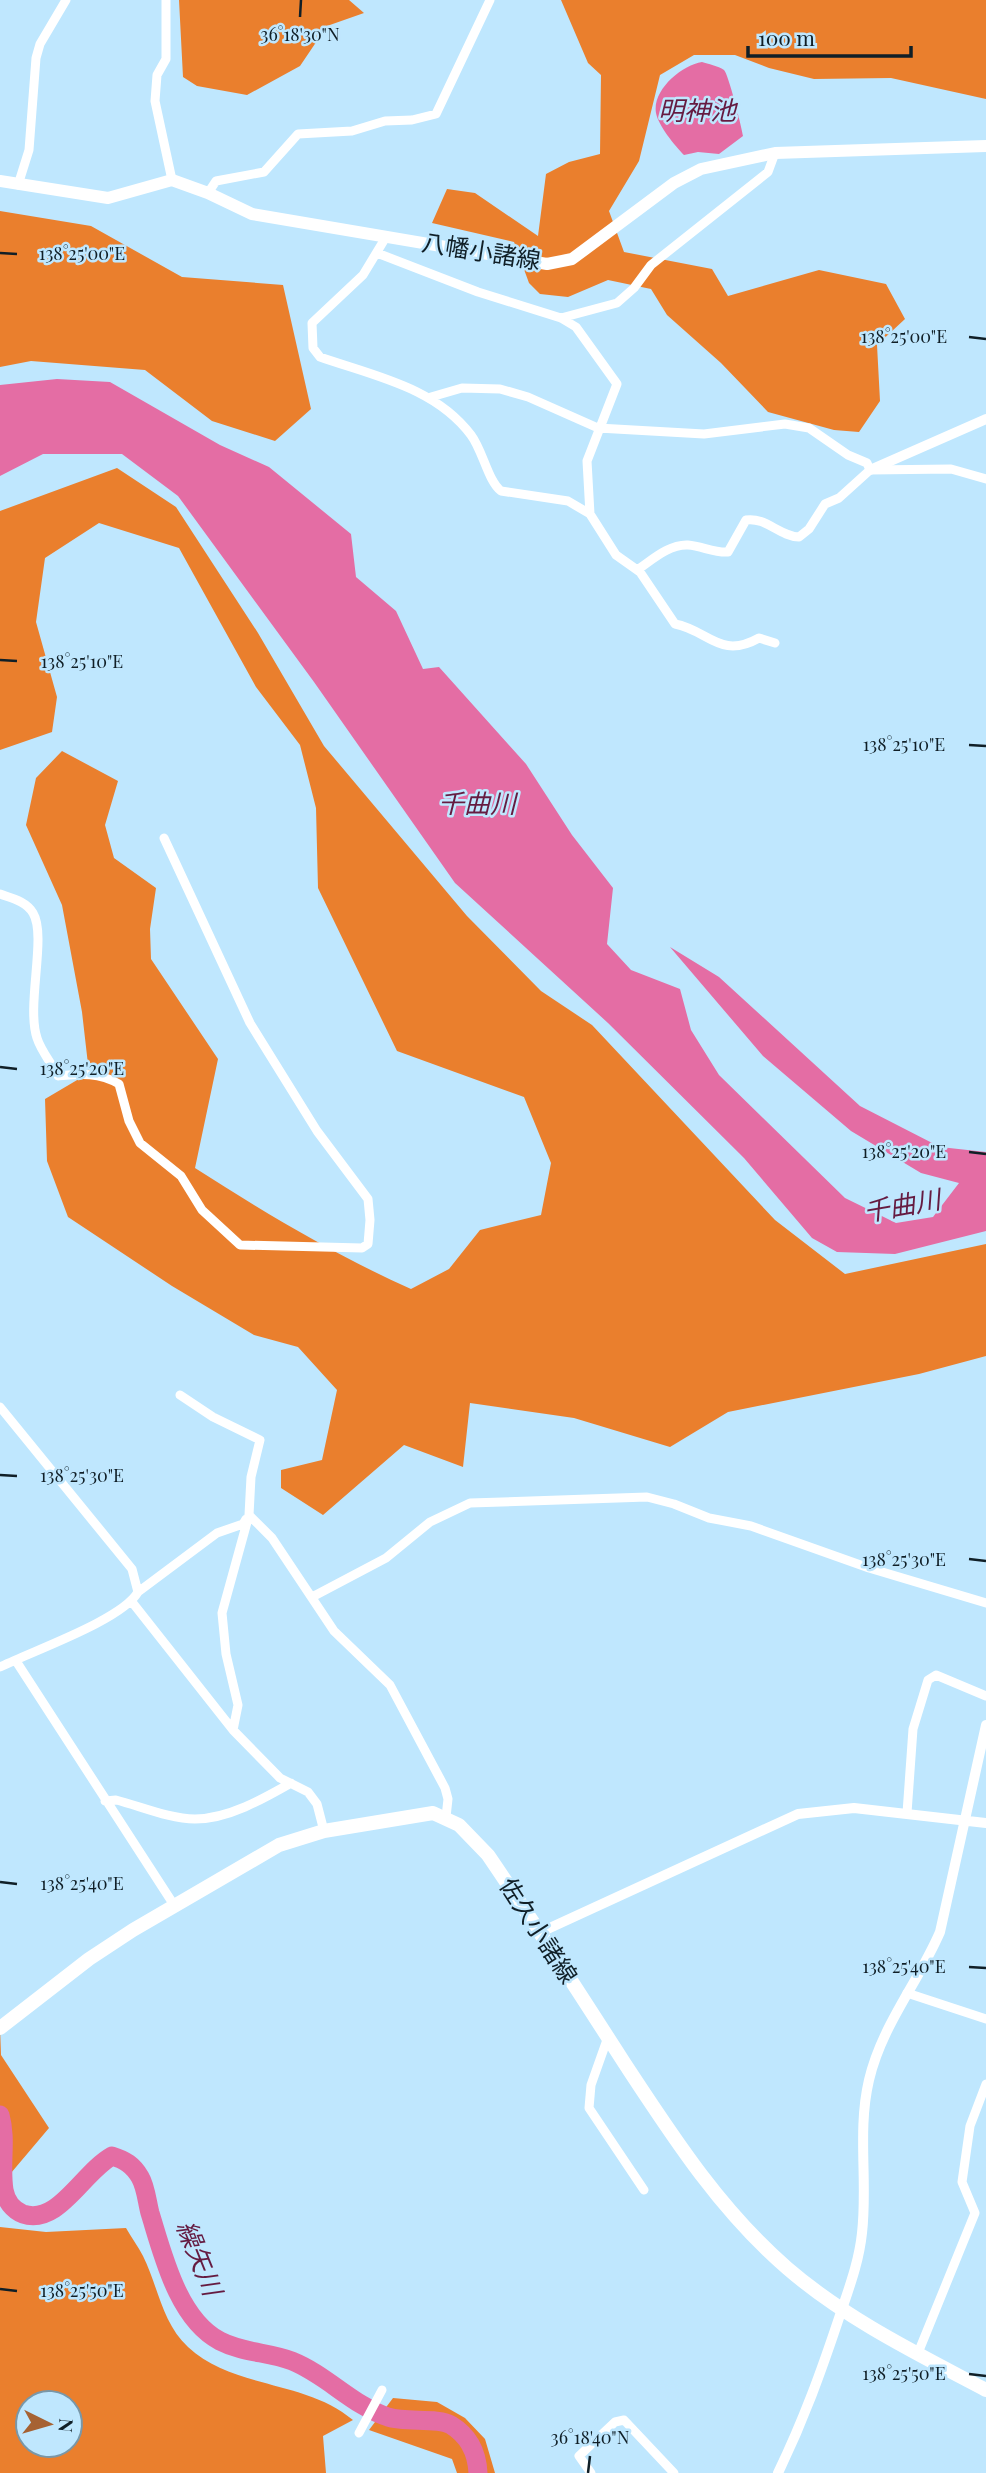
<svg xmlns="http://www.w3.org/2000/svg" width="986" height="2473" font-family="'Playfair Display','Noto Sans JP',serif">
<style>
.forest{fill:#ea7f2d;fill-rule:evenodd}
.water{fill:#e46da4}
.lines{fill:none;stroke-linecap:round;stroke-linejoin:round}
.river{stroke:#e46da4;stroke-width:19}
.minor{stroke:#fff;stroke-width:9}
.tertiary{stroke:#fff;stroke-width:10}
.secondary{stroke:#fff;stroke-width:12}
.primary{stroke:#fff;stroke-width:14}
.ticks{fill:none;stroke:#101f27;stroke-width:2.5}
.labels{text-anchor:middle;stroke-width:5;stroke-linejoin:round;paint-order:stroke}
.street-label{font-size:24px;fill:#101f27;stroke:#bfe7fe}
.water-label{font-size:26px;font-style:italic;fill:#651b41;stroke:#bfe7fe}
.ticks-label{font-size:18px;text-anchor:middle;fill:#101f27;stroke:#bfe7fe;stroke-width:5;stroke-linejoin:round;paint-order:stroke}
</style>
<rect width="100%" height="100%" fill="#bfe7fe"/>
<path class="forest" d="M 179,0 L 349,0 L 364,13 L 327,26 L 300,66 L 247,95 L 197,86 L 183,77 Z
M 561,0 L 986,0 L 986,99 L 891,78 L 814,79 L 769,68 L 735,55 L 694,55 L 660,75 L 639,161 L 609,211 L 624,252 L 712,269 L 728,296 L 819,270 L 886,284 L 905,319 L 877,345 L 880,401 L 859,432 L 834,430 L 768,412 L 721,363 L 667,315 L 651,289 L 608,280 L 568,297 L 540,294 L 529,283 L 514,242 L 432,223 L 447,189 L 475,193 L 538,236 L 546,174 L 569,162 L 600,154 L 601,75 L 588,63 Z
M 0,211 L 91,226 L 182,277 L 283,285 L 311,409 L 275,441 L 212,421 L 145,370 L 31,361 L 0,367 Z
M 117,468 L 176,507 L 258,633 L 324,746 L 467,916 L 541,991 L 592,1025 L 775,1220 L 845,1274 L 986,1244 L 986,1356 L 919,1374 L 728,1412 L 670,1447 L 574,1418 L 470,1403 L 463,1467 L 404,1445 L 323,1515 L 281,1488 L 281,1470 L 322,1460 L 337,1390 L 298,1347 L 254,1335 L 172,1286 L 68,1217 L 47,1161 L 45,1099 L 89,1073 L 82,1012 L 62,905 L 26,825 L 36,778 L 62,751 L 118,781 L 105,825 L 114,858 L 156,888 L 150,929 L 151,959 L 218,1059 L 195,1168 C 265,1213 335,1255 411,1289 L 449,1269 L 480,1230 L 541,1215 L 551,1163 L 524,1097 L 397,1051 L 318,888 L 316,808 L 300,745 L 256,687 L 179,548 L 99,523 L 45,558 L 36,622 L 57,697 L 52,732 L 0,750 L 0,511 Z
M 0,2026 L 1,2055 L 49,2128 L 0,2186 Z
M 0,2227 L 46,2232 L 126,2228 C 131,2237 138,2246 143,2256 C 158,2286 162,2323 188,2347 C 233,2389 306,2380 353,2420 L 323,2436 L 326,2473 L 0,2473 ZM 28,2403 L 70,2403 L 70,2445 L 28,2445 Z
M 393,2398 L 437,2402 L 465,2418 L 485,2439 L 495,2473 L 457,2473 L 452,2459 L 369,2430 Z"/>
<path class="water" d="M 702,62 C 708,64 718,66 724,70 C 728,73 742,128 743,136 L 719,154 L 698,152 L 684,155 C 675,146 658,125 656,113 C 652,90 682,65 702,62 Z
M 57,379 L 110,382 L 220,445 L 269,467 L 351,534 L 356,577 L 396,611 L 423,669 L 439,667 L 526,764 L 572,835 L 613,888 L 607,944 L 631,970 L 680,989 L 691,1030 L 719,1075 L 845,1198 L 896,1223 L 933,1217 L 959,1183 L 921,1173 L 851,1131 L 763,1056 L 670,947 L 719,977 L 860,1106 L 940,1147 L 986,1152 L 986,1231 L 895,1254 L 837,1252 L 812,1238 L 744,1158 L 608,1023 L 455,883 L 314,682 L 178,496 L 122,454 L 43,454 L 0,476 L 0,385 Z"/>
<g class="lines">
<path class="river" d="M 0,2115 C 7,2140 0,2164 4,2190 C 6,2201 13,2210 23,2214 C 58,2226 82,2173 112,2156 C 125,2160 133,2165 140,2177 C 146,2187 147,2202 150,2213 C 163,2255 178,2319 220,2341 C 243,2353 269,2352 292,2361 C 327,2375 353,2406 388,2417 C 405,2423 438,2417 451,2425 C 469,2436 477,2452 478,2473"/>
<path class="minor" d="M 166,0 L 166,59 L 157,75 L 155,101 L 172,180
M 18,185 L 29,150 L 36,58 L 40,44 L 66,0
M 208,193 L 216,181 L 264,172 L 298,134 L 352,131 L 385,121 L 412,120 L 436,114 L 490,0
M 386,237 L 363,275 L 312,323 L 313,348 L 320,357 C 374,376 435,387 471,435 C 483,451 488,481 501,491 L 568,501 L 590,514 L 616,555 L 640,572 L 675,624 C 708,630 720,660 759,638 L 775,643
M 377,253 L 478,292 L 561,318 L 576,327 L 617,384 L 587,461 L 590,514
M 561,318 L 617,303 L 634,288 L 651,265 L 768,172 L 775,153
M 431,397 L 462,388 L 500,389 L 528,397 L 598,428 L 704,434 L 785,424 L 809,428 L 848,455 L 867,463 L 870,470
M 637,570 C 652,560 669,544 688,545 C 702,546 714,553 728,552 L 746,520 C 766,517 779,536 799,537 L 809,529 L 825,504 L 839,498 L 870,470 L 951,469 L 986,479
M 0,894 C 11,898 26,901 33,913 C 47,936 26,1005 37,1038 C 41,1051 52,1064 58,1076 C 80,1074 99,1072 119,1084 L 129,1121 L 140,1143 L 181,1176 L 202,1210 L 240,1245 L 362,1248 L 368,1244 L 370,1220 L 368,1199 L 317,1131 L 250,1023 L 164,838
M 180,1395 L 213,1417 L 260,1440 L 251,1477 L 249,1515 L 222,1613 L 226,1654 L 238,1705 L 233,1730
M 0,1407 L 132,1569 L 138,1592
M 249,1515 L 272,1538 L 334,1631 L 390,1685 L 445,1788 L 448,1799 L 446,1817
M 314,1596 L 386,1558 L 430,1522 L 470,1503 L 647,1497 L 674,1504 L 709,1518 L 751,1526 L 869,1568 L 986,1603
M 132,1602 L 233,1730 L 280,1778 L 308,1792 L 317,1804 L 324,1831
M 16,1661 L 174,1905
M 0,1667 C 32,1651 122,1620 138,1592 L 217,1533 L 243,1524 L 246,1519
M 105,1801 L 116,1800 C 140,1806 170,1819 195,1819 C 228,1819 263,1799 291,1783
M 907,1813 L 913,1729 L 928,1680 L 936,1675 L 986,1696
M 907,1993 L 986,2019
M 608,2037 L 591,2085 L 589,2108 L 644,2190
M 918,2353 L 975,2213 L 962,2182 L 970,2126 L 986,2084
M 359,2433 L 382,2390
M 591,2473 L 579,2456 L 615,2422 L 624,2420 L 674,2473"/>
<path class="tertiary" d="M 870,470 L 986,419
M 541,1932 L 798,1814 L 854,1808 L 986,1823
M 778,2473 C 804,2419 821,2372 840,2315 C 849,2288 859,2262 862,2233 C 868,2182 857,2131 869,2080 C 882,2025 918,1983 940,1932 L 986,1725"/>
<path class="secondary" d="M 0,181 L 108,198 L 172,180 L 208,193 L 252,214 L 547,264 L 572,259 L 674,183 L 701,169 L 775,153 L 986,146"/>
<path class="primary" d="M 0,2028 L 89,1959 L 133,1930 L 279,1845 L 324,1831 L 433,1813 L 459,1825 L 488,1855 C 535,1924 580,1994 625,2064 C 673,2137 720,2210 787,2268 C 846,2319 918,2354 986,2390"/>
</g>
<path class="ticks" d="M 300,17 L 301,0M 0,253 L 17,254M 969,337 L 986,339M 0,660 L 17,661M 969,745 L 986,746M 0,1067 L 17,1069M 969,1152 L 986,1154M 0,1475 L 17,1476M 969,1559 L 986,1561M 0,1882 L 17,1884M 969,1967 L 986,1968M 0,2289 L 17,2291M 969,2374 L 986,2376M 588,2473 L 590,2456"/>
<g class="labels">
<g class="street-label">
<text transform="translate(481 252) rotate(9)" y="8">八幡小諸線</text>
<text transform="translate(538 1931) rotate(57)" y="8">佐久小諸線</text>
</g>
<g class="water-label">
<text x="697" y="120">明神池</text>
<text x="477" y="813">千曲川</text>
<text transform="translate(902 1206) rotate(-10)" y="9">千曲川</text>
<text transform="translate(199 2258) rotate(68)" y="9">繰矢川</text>
</g>
</g>
<g class="ticks-label">
<text x="300" y="41">36°18'30"N</text>
<text x="82" y="260">138°25'00"E</text>
<text x="904" y="343">138°25'00"E</text>
<text x="82" y="668">138°25'10"E</text>
<text x="904" y="751">138°25'10"E</text>
<text x="82" y="1075">138°25'20"E</text>
<text x="904" y="1158">138°25'20"E</text>
<text x="82" y="1482">138°25'30"E</text>
<text x="904" y="1566">138°25'30"E</text>
<text x="82" y="1890">138°25'40"E</text>
<text x="904" y="1973">138°25'40"E</text>
<text x="82" y="2297">138°25'50"E</text>
<text x="904" y="2380">138°25'50"E</text>
<text x="590" y="2444">36°18'40"N</text>
</g>
<g transform="translate(49 2424) rotate(95)"><circle r="33" fill="#bfe7fe" stroke="#7997a8" stroke-width="2"/>
<path d="M0-5L12 26L0 18L-12 26Z" fill="#a66233"/>
<text y="-10" font-size="19" font-weight="bold" text-anchor="middle" fill="#101f27">N</text>
</g>
<path d="M748 46v10h163v-10" fill="none" stroke="#101f27" stroke-width="3.5"/>
<text x="758" y="46" font-size="21" fill="#101f27" stroke="#bfe7fe" stroke-width="5" paint-order="stroke">100 m</text>
</svg>
